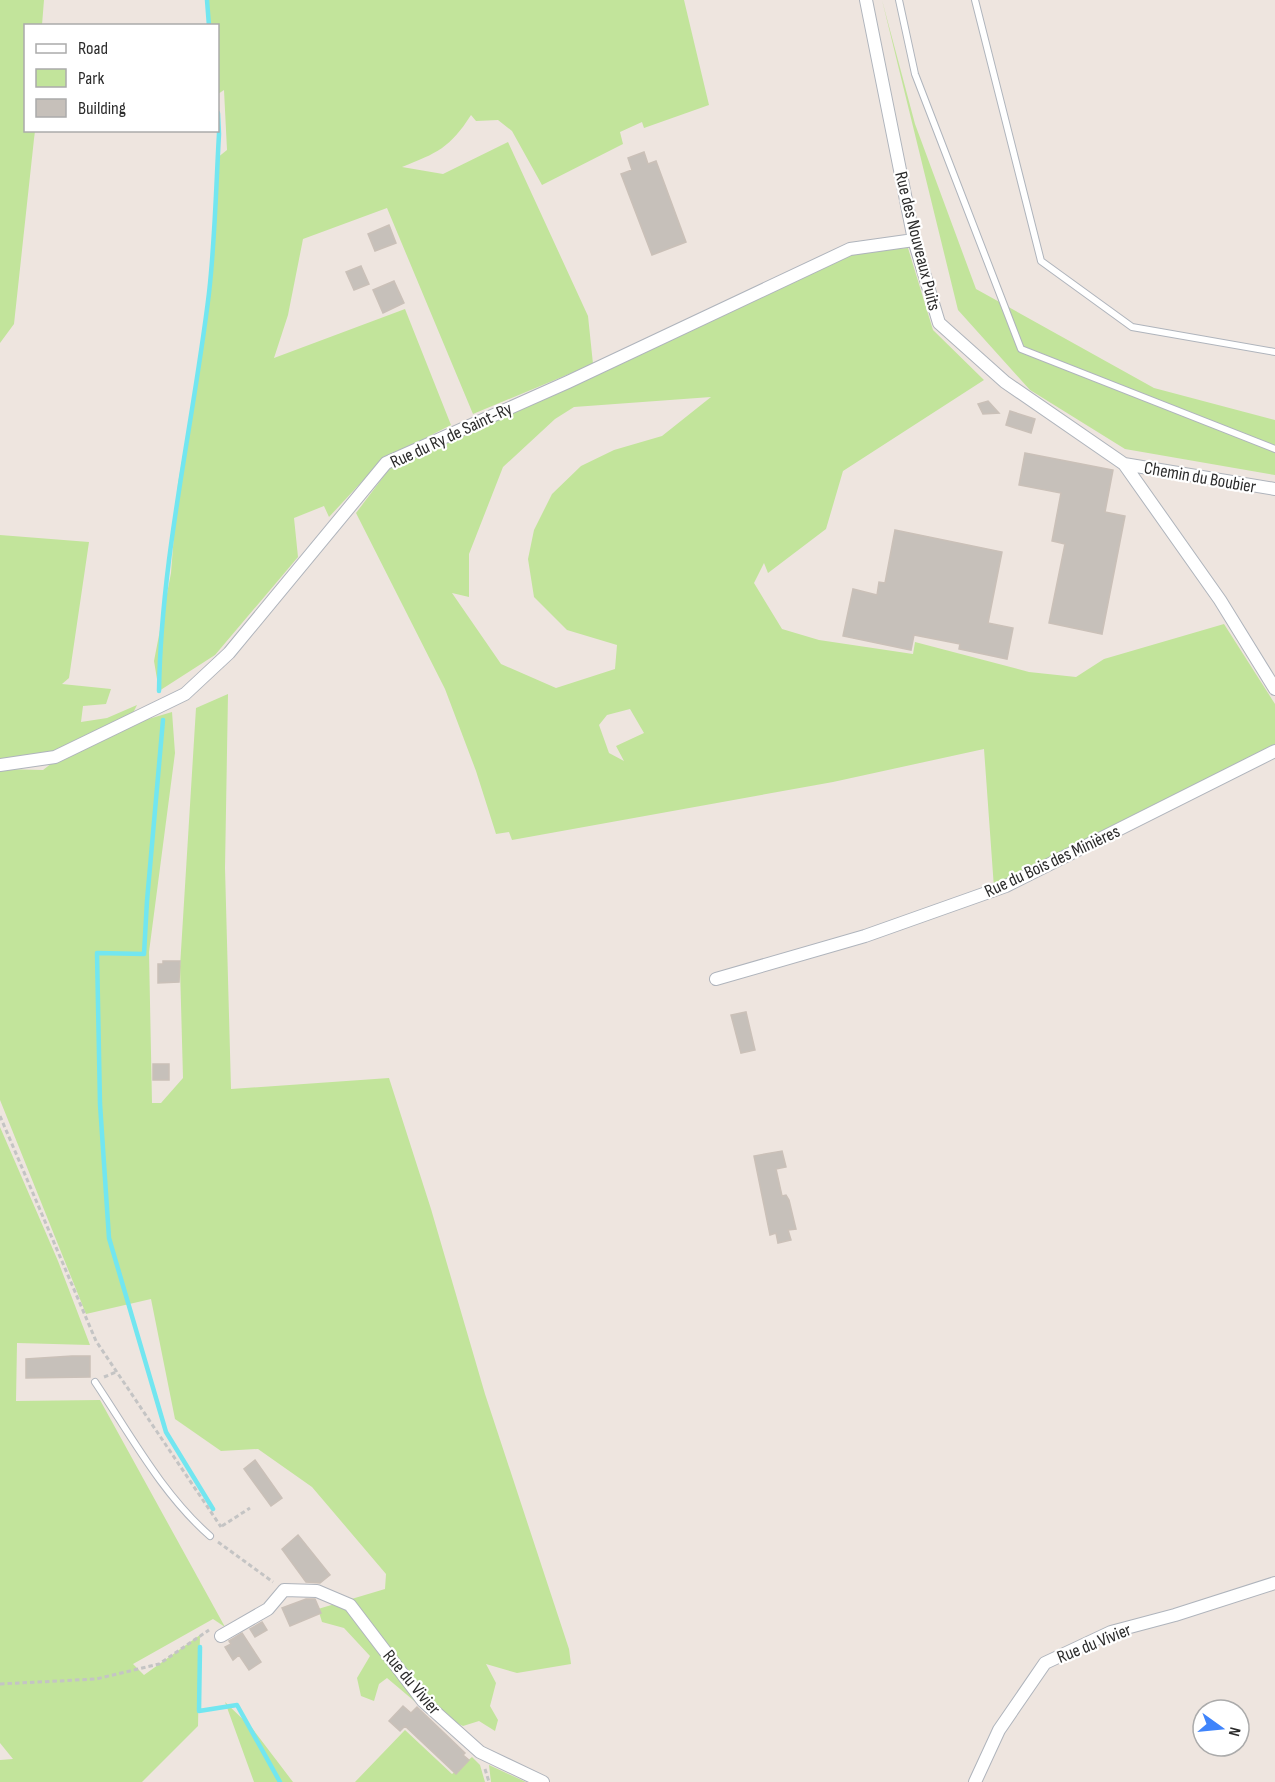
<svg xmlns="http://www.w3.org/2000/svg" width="1275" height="1782" font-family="'Sofia Sans Condensed',sans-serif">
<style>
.green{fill:#c2e49b;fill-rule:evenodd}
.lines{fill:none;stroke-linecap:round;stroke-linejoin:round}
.stream{stroke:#72e6f0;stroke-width:4.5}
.building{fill:#c6c0ba;stroke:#cac0b8;stroke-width:1.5}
.lane-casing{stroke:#afb4bc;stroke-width:8}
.street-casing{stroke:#afb4bc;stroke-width:14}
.path{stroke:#c4c4c4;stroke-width:3;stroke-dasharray:4.5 3;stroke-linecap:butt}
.lane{stroke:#fff;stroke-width:6}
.street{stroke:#fff;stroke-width:12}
.labels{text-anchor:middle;stroke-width:4.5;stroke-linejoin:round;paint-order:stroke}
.street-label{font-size:18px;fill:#2c2c2c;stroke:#fff}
</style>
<rect width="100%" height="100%" fill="#eee5df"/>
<path class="green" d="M 0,0 L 44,0 L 42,25 L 26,26 L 26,130 L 35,131 L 34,139 L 14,324 L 0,343 Z
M 207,0 L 684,0 L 709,105 L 644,128 L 642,122 L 620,132 L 623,144 L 542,185 L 512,131 L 498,120 L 476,121 L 471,115 C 450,148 437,153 402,167 L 443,174 L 508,142 L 588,316 L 593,364 L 473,414 L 387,208 L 303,239 L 288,315 L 274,358 L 405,309 L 451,425 L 382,460 L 329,517 L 324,506 L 294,518 L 298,557 L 215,655 L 159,691 L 154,661 L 171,573 L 178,483 L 204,339 L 216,210 L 217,158 L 227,150 L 224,90 L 218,94 L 218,26 L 209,25 Z
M 882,0 L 915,124 L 976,289 L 1154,388 L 1275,420 L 1275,475 L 1125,449 L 1030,390 L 958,310 Z
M 908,248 L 933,330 L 984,380 L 843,471 L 826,529 L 768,573 L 764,563 L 754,583 L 782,629 L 819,640 L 913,654 L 915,642 L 1029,672 L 1076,677 L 1104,659 L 1224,624 L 1275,704 L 1275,747 L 994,888 L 984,749 L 833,782 L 512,840 L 509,832 L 496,834 L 476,771 L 445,689 L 356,513 L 390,468 L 853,252 ZM 711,397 L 662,436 L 614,450 L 581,466 L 552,494 L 534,530 L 528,559 L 534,597 L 567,630 L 617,645 L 615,669 L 556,688 L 501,664 L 452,593 L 469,597 L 469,554 L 503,467 L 555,419 L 574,407 ZM 630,709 L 644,733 L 616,746 L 624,761 L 609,753 L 599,725 L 607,715 Z
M 0,535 L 89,542 L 69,678 L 62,684 L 111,689 L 106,704 L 83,706 L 81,722 L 107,718 L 137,705 L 132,715 L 135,723 L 172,712 L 175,753 L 149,952 L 152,1103 L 161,1103 L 183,1078 L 180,967 L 196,708 L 228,694 L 225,868 L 231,1089 L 389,1078 L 431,1209 L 485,1394 L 569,1649 L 571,1664 L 517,1673 L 486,1664 L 496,1683 L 490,1706 L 498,1720 L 495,1731 L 479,1721 L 463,1726 L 419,1705 L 387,1678 L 379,1684 L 374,1701 L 361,1696 L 357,1678 L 370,1656 L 344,1628 L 322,1622 L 318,1609 L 385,1589 L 386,1574 L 312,1487 L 258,1449 L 221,1451 L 175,1419 L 151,1299 L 86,1314 L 0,1100 L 0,769 L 43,770 L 52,763 L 0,759 Z
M 0,1127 L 58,1261 L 90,1345 L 17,1343 L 16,1401 L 100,1400 L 225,1627 L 213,1619 L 133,1664 L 144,1675 L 200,1635 L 198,1726 L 142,1782 L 0,1782 L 0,1760 L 13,1759 L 0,1743 Z
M 225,1702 L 252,1728 L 293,1782 L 254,1782 Z
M 405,1730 L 452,1774 L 472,1757 L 480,1765 L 485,1782 L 355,1782 Z
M 489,1765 L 526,1782 L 491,1782 Z"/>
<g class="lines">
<path class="stream" d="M 207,0 L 209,26
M 159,691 C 161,557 193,426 209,293 C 215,240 216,187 219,134 L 218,113
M 163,720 L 147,901 L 144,954 L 97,953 L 100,1104 L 109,1238 L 166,1432 L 213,1509
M 200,1647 L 199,1711 L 237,1705 L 280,1782"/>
</g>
<path class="building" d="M 644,152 L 648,164 L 656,161 L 686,242 L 652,255 L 621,174 L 632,170 L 628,158 Z
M 389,225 L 396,243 L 375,251 L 368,234 Z
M 361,266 L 369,284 L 354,290 L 346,272 Z
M 394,281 L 404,303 L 383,313 L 373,290 Z
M 988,401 L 999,413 L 983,414 L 978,404 Z
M 1010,411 L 1035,419 L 1031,433 L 1006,425 Z
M 1025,453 L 1113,470 L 1105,512 L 1125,516 L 1102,634 L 1049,623 L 1065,544 L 1052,541 L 1061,493 L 1019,485 Z
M 895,530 L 1002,552 L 988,623 L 1013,628 L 1007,659 L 959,649 L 960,644 L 914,635 L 911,650 L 843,636 L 853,589 L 877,595 L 879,582 L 885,583 Z
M 163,961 L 180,961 L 179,982 L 158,983 L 158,964 L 163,964 Z
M 746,1012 L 755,1050 L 741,1053 L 731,1015 Z
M 153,1064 L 169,1064 L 169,1080 L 153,1080 Z
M 782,1151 L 786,1167 L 776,1169 L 782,1196 L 786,1195 L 789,1200 L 796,1229 L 788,1230 L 791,1240 L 778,1243 L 776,1233 L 770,1235 L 754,1156 Z
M 72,1356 L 90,1356 L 90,1377 L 26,1378 L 26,1359 Z
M 255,1460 L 282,1498 L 271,1506 L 244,1469 Z
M 298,1535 L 330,1575 L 320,1583 L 306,1582 L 282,1549 Z
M 306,1599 L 315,1599 L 321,1613 L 290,1626 L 282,1608 Z
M 262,1622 L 267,1630 L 255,1637 L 250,1629 Z
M 242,1633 L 261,1662 L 249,1670 L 239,1655 L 233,1660 L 225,1647 L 231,1644 L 229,1641 Z
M 403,1706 L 411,1713 L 417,1707 L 465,1753 L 463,1755 L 469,1760 L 456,1774 L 405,1726 L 400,1731 L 389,1721 Z"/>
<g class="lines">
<g class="lane-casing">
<path id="lane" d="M 899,0 L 915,74 L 1021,349 L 1275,449
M 975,0 L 1041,261 L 1132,327 L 1275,352
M 95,1382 C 130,1434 162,1494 210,1536"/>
</g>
<g class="street-casing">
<path id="street" d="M 866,0 L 914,240 L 939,323 L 1005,382 L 1124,464 L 1220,600 L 1275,689
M 1124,464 L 1275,489
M 0,765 L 55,757 L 185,694 L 229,653 L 386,463 L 568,382 L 850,249 L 914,240
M 716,979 L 865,936 L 1006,886 L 1275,751
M 221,1636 L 268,1609 L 284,1590 L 317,1591 L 350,1605 L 423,1701 L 480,1752 L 543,1782
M 975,1782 L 999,1730 L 1045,1663 L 1111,1632 L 1175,1615 L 1275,1583"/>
</g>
<path class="path" d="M 0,1116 L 96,1341 L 221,1527
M 104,1377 L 116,1372
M 222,1526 L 250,1508
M 218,1542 L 273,1582
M 0,1684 L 96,1679 L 159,1664 L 209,1630
M 485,1769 L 489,1782"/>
<use href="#lane" class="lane"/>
<use href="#street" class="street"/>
</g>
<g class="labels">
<g class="street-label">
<text transform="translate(918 241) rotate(76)" y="6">Rue des Nouveaux Puits</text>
<text transform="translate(451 435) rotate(-25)" y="6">Rue du Ry de Saint-Ry</text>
<text transform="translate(1200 477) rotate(10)" y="6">Chemin du Boubier</text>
<text transform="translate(1052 861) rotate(-25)" y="6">Rue du Bois des Minières</text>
<text transform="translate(1094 1643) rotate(-22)" y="6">Rue du Vivier</text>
<text transform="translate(412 1682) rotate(50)" y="6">Rue du Vivier</text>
</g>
</g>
<rect x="24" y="24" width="195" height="108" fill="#ffffff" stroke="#ababab" stroke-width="1.5"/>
<rect x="36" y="44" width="30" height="9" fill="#ffffff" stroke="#ababab" stroke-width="1.5"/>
<text x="78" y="54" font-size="18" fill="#2c2c2c">Road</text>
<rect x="36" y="69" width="30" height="18" fill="#c2e49b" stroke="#ababab" stroke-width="1.5"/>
<text x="78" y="84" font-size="18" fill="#2c2c2c">Park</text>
<rect x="36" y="99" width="30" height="18" fill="#c6c0ba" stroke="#ababab" stroke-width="1.5"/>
<text x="78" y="114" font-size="18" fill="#2c2c2c">Building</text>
<g transform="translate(1221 1728) rotate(105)"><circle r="28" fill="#ffffff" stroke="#ababab" stroke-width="1.5"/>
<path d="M0-4.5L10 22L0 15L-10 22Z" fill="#3f84fb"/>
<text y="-9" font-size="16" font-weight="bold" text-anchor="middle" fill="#2c2c2c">N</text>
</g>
</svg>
